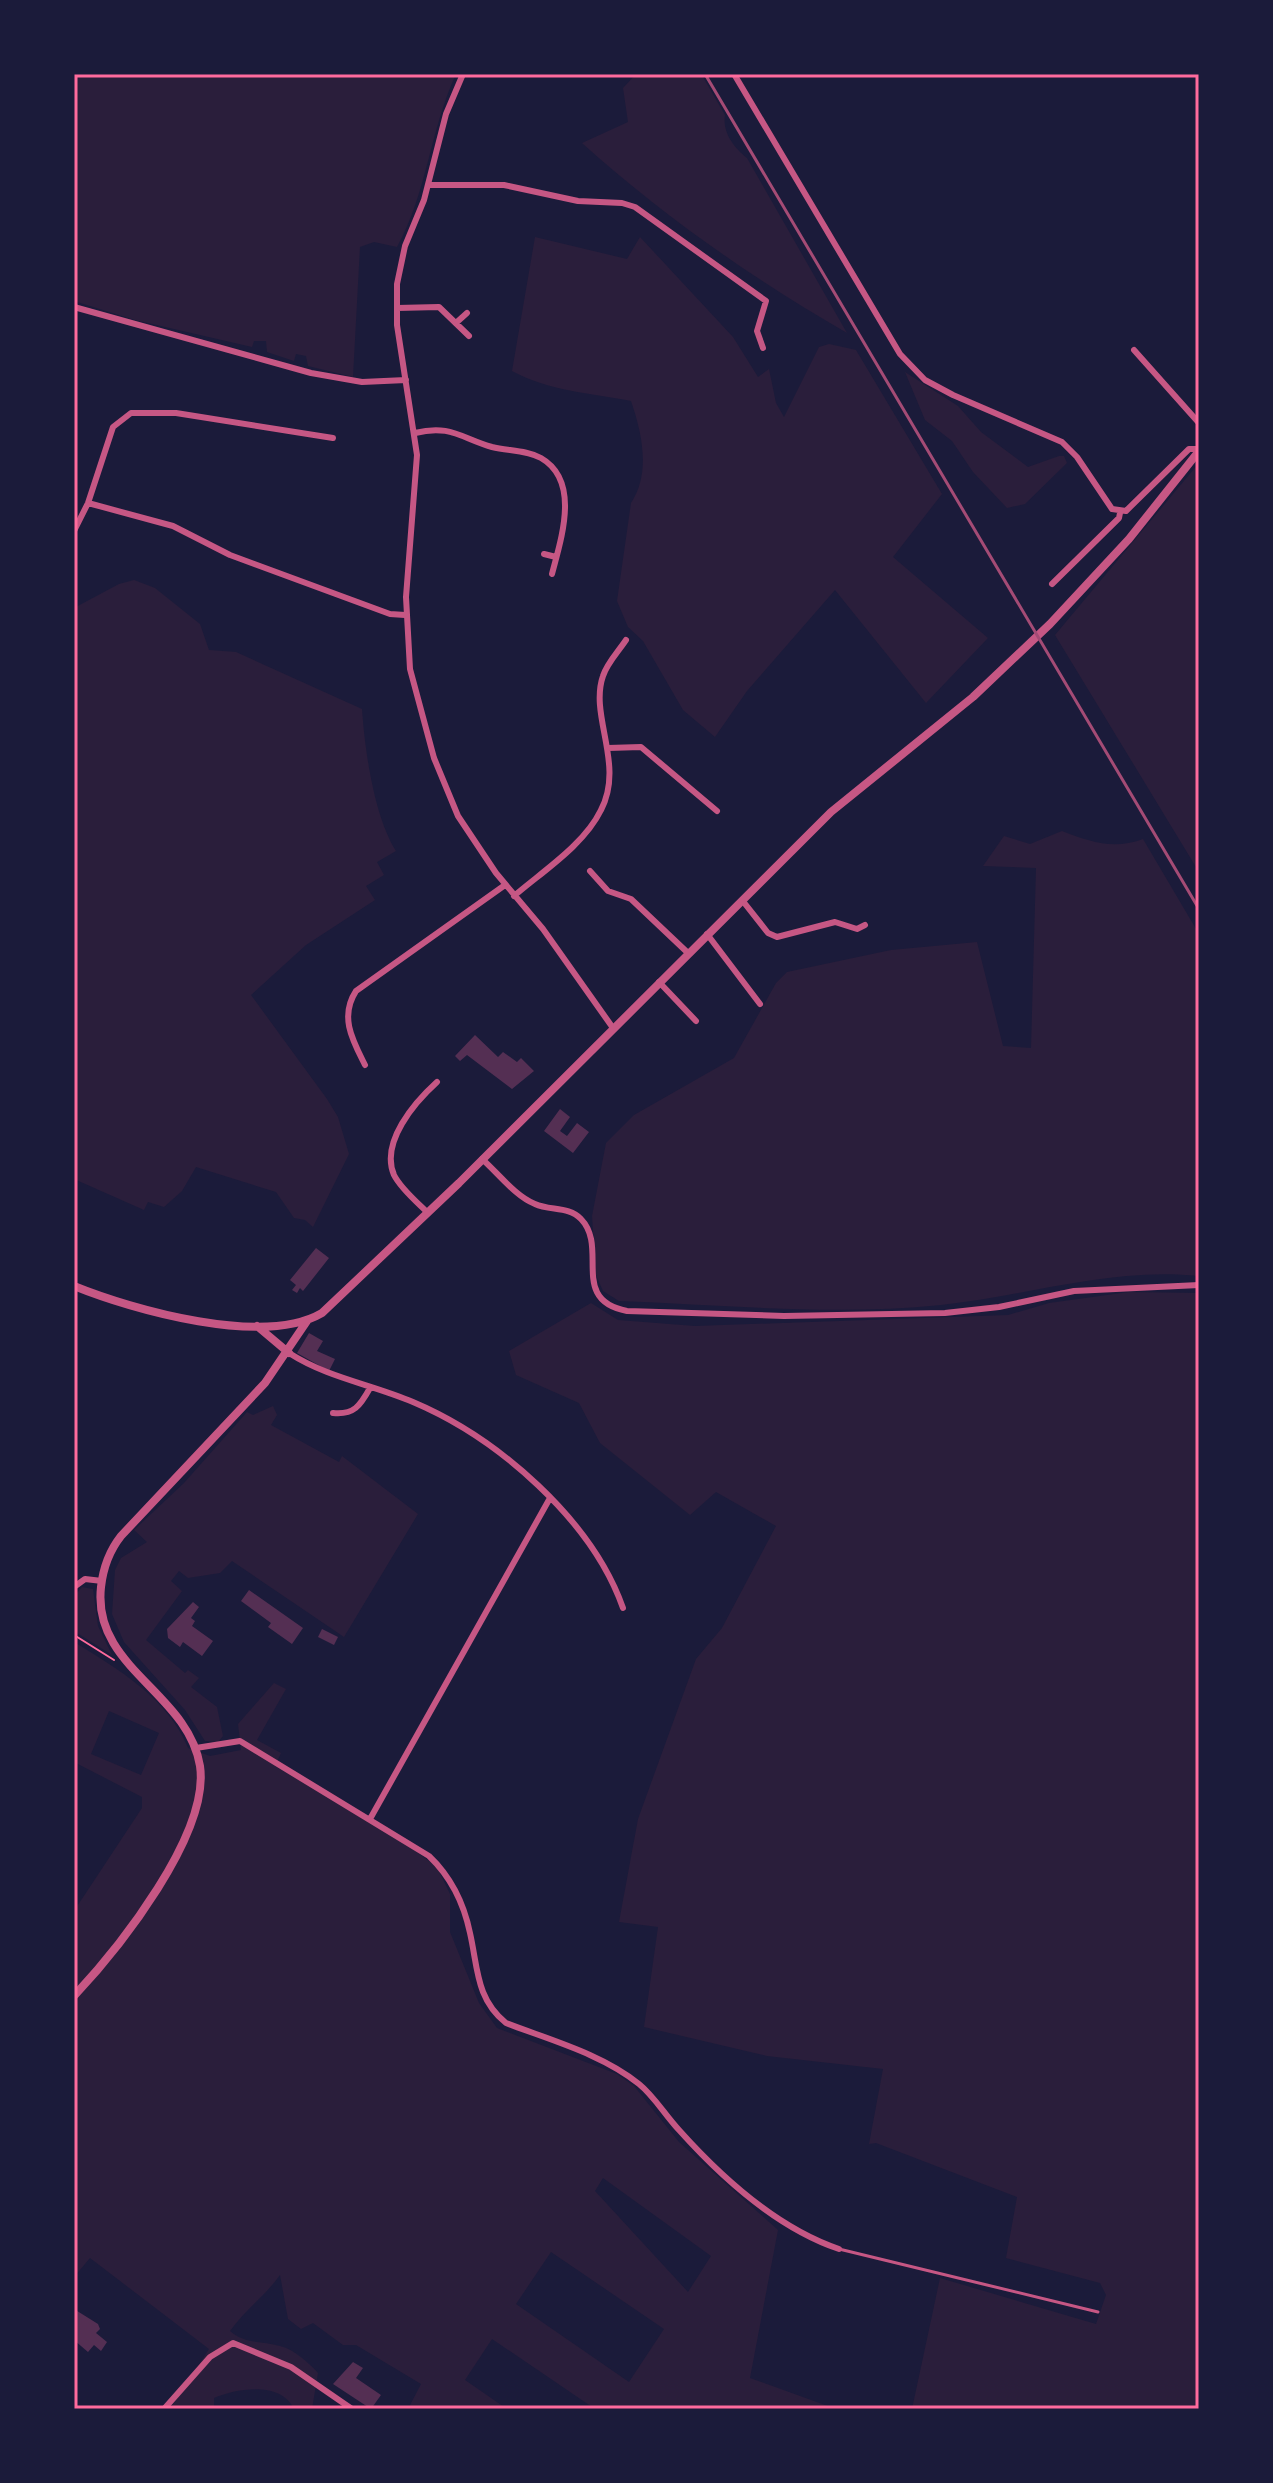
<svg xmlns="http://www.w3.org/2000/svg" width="1273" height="2483" font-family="'Fira Sans',sans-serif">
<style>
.green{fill:#2a1e3b;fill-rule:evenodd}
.building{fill:#542f53}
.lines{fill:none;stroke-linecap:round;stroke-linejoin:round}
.path{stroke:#ff6b9d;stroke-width:2}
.service{stroke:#c65784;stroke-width:3}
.minor{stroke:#c65784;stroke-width:6}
.tertiary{stroke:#c65784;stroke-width:8}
.rail{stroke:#a44b75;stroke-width:3}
.neatline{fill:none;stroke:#ff6b9d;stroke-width:3}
</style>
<rect width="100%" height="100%" fill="#1b1b3a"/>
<path class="green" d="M 74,74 L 456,74 C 430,130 427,193 397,247 L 374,242 L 360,247 L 353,377 L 308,366 L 306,356 L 296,354 L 294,361 L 267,352 L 266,341 L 254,341 L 252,347 L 135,320 L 74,301 Z
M 636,74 L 703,77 L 725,115 C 722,132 734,148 747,158 L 847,333 C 752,278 663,216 582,143 L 628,122 L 623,88 Z
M 535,237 L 627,259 L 640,237 L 733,337 L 758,377 L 769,369 L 776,403 L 784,417 L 819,347 L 829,344 L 856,350 L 942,494 L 893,557 L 988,638 L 926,703 L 835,590 L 747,691 L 715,737 L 683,710 L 643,641 L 628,627 L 617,601 L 631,503 C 651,473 642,433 631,401 C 590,393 549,391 512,371 Z
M 905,372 L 958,406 L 981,432 L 1028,467 L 1059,456 L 1064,456 L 1067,463 L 1025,504 L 1007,508 L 973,472 L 952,441 L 925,420 Z
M 1199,463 L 1199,872 L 1055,635 Z
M 134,580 L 155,588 L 200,624 L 209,650 L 236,652 L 362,709 C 365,751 374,816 396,851 L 377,862 L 384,875 L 366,886 L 375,900 L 306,945 L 251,995 L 327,1099 L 338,1117 L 349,1154 L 313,1227 L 305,1220 L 294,1218 L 276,1192 L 196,1167 L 182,1191 L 164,1207 L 148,1202 L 144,1210 L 74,1179 L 74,608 L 119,584 Z
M 1062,831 C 1091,842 1113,850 1143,839 L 1199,934 L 1199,1276 C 1110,1267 1028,1296 941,1305 C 834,1316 726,1305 619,1301 L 603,1291 L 596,1275 L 592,1216 L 606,1143 L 634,1115 L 734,1058 L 776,983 L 787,972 L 891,950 L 977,942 L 1003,1046 L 1031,1048 L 1036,868 L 983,866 L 1004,836 L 1030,844 Z
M 1129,1292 L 1199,1293 L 1199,2409 L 912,2409 L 940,2278 L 1096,2324 L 1106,2295 L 1100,2283 L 1006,2258 L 1017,2197 L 876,2143 L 869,2144 L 883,2069 L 767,2056 L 644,2027 L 658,1927 L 619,1922 L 638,1819 L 696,1659 L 722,1628 L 776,1526 L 716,1492 L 690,1515 L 600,1443 L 579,1403 L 516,1375 L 509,1351 L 591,1303 L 618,1320 L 695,1326 L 1008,1315 L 1049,1303 Z
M 273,1406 L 277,1415 L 271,1425 L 339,1462 L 342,1456 L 418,1514 L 344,1637 L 232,1561 L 220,1573 L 188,1578 L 179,1571 L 171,1581 L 182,1591 L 146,1640 L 185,1673 L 188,1670 L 199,1678 L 191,1687 L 217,1707 L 223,1736 L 218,1742 L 205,1741 L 185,1710 L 124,1642 L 112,1614 L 115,1570 L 121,1558 L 147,1542 L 134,1530 L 184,1483 L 247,1412 L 253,1415 Z
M 82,1587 L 93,1589 L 98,1626 L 112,1655 L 74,1631 L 74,1596 Z
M 74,1642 C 118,1669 168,1698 188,1748 L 210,1756 L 241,1750 L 238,1724 L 274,1683 L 286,1689 L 257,1740 L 281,1753 L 275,1766 L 395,1836 L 437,1867 L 450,1894 L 450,1932 L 479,2003 L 497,2028 L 617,2074 L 634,2086 L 679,2142 L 778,2230 L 750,2378 L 836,2409 L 595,2409 L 492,2339 L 465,2380 L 507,2409 L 408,2409 L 421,2384 L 356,2345 L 343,2345 L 313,2323 L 301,2329 L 288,2319 L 280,2275 C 265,2296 245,2310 230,2331 C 245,2344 262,2341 280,2346 C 295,2350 308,2362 318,2373 L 312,2409 L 294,2409 C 281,2381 237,2388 214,2398 L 214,2409 L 170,2409 L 209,2349 L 90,2258 L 74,2277 L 74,1911 L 142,1808 L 142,1797 L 74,1762 L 77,1750 ZM 109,1711 L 159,1733 L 141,1775 L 91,1754 ZM 603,2178 L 711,2256 L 688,2292 L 595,2191 ZM 551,2252 L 664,2329 L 629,2382 L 516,2304 Z"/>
<path class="building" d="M 475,1035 L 498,1057 L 503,1052 L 517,1062 L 521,1058 L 534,1071 L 512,1089 L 467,1055 L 460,1061 L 455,1056 Z
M 560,1109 L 570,1117 L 560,1131 L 567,1136 L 577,1123 L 589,1132 L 573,1153 L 544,1131 Z
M 316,1248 L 329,1258 L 303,1291 L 300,1288 L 297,1293 L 292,1290 L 296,1285 L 290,1280 Z
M 309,1333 L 323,1341 L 317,1351 L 335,1359 L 329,1371 L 297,1353 Z
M 249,1590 L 303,1628 L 292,1644 L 268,1627 L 271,1623 L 241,1601 Z
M 193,1602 L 199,1607 L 191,1618 L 195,1621 L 192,1626 L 213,1641 L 202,1656 L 183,1642 L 180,1647 L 168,1638 L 167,1629 Z
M 322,1629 L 338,1637 L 334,1645 L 318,1637 Z
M 74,2309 L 98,2324 L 100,2329 L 96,2333 L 107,2342 L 101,2351 L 94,2345 L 88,2352 L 74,2340 Z
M 353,2362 L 363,2368 L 356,2378 L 381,2395 L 371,2409 L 333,2384 Z"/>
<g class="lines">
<path class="path" d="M 74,1635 L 114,1660"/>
<path class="service" d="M 839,2249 L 1098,2312"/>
<path class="minor" d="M 463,74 L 446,114 L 424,200 L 405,246 L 397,284 L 397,325 L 417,455 L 406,597 L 410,669 L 434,758 L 458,816 L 496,873 L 543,929 L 613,1028
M 734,74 L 900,354 L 925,380 L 953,395 L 1062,442 L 1077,457 L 1112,509 L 1126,511 L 1189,449 L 1199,449
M 428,185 L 504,185 L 578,201 L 622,203 L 635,207 L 766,301 L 757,331 L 763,348
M 74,307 L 311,373 L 362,382 L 406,380
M 397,308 L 439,307 L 469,336
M 457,322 L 467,313
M 1134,350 L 1199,423
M 415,433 C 450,424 461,438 492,447 C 508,451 527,450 541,458 C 581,481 561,539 552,574
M 88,503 L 173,526 L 230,555 L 390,614 L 405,615
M 74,531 L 88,503 L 113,427 L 131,413 L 176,413 L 333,438
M 544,554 L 556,557
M 1052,584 L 1119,518 L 1120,513
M 608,748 L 641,747 L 717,811
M 590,871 L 608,891 L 631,899 L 688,953
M 514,896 C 543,871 584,845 601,810 C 625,764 589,716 603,676 C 607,663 618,652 626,640
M 742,900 L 768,933 L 777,937 L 835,922 L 857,929 L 865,925
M 707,934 L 760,1004
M 659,982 L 696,1021
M 365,1065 C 353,1041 339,1017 356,991 L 505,885
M 482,1159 C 498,1173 515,1196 535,1204 C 550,1211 569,1206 581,1219 C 609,1248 569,1300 627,1311 L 784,1316 L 945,1313 L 999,1307 L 1074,1291 L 1199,1285
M 428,1213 C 417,1202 401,1189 394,1175 C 380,1142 415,1102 437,1082
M 289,1353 C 328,1378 371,1384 413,1402 C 498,1438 592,1520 623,1608
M 333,1413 C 354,1415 360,1406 370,1388
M 74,1587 L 85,1579 L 102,1581
M 196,1748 L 240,1741 L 429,1856 C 450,1876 464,1904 470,1933 C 478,1968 476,1999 506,2023 C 550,2040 602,2054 639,2084 C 654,2096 665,2115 679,2130 C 722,2178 777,2228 839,2249
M 370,1819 L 550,1498
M 164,2409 L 210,2357 L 233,2343 L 291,2367 L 352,2409"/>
<path class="tertiary" d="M 74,1286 C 133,1310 264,1347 322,1313 L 459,1183 L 831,812 L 973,697 L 1050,624 L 1129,539 L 1199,451
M 257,1326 L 289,1353
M 74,1996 C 119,1948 210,1834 200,1766 C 188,1692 92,1668 101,1587 C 103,1569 110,1550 121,1536 L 265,1383 L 307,1321"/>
<path class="rail" d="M 705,74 L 1199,909"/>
</g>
<rect width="1273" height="2483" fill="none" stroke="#1b1b3a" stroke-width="152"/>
<rect x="76" y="76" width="1121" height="2331" class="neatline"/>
</svg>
